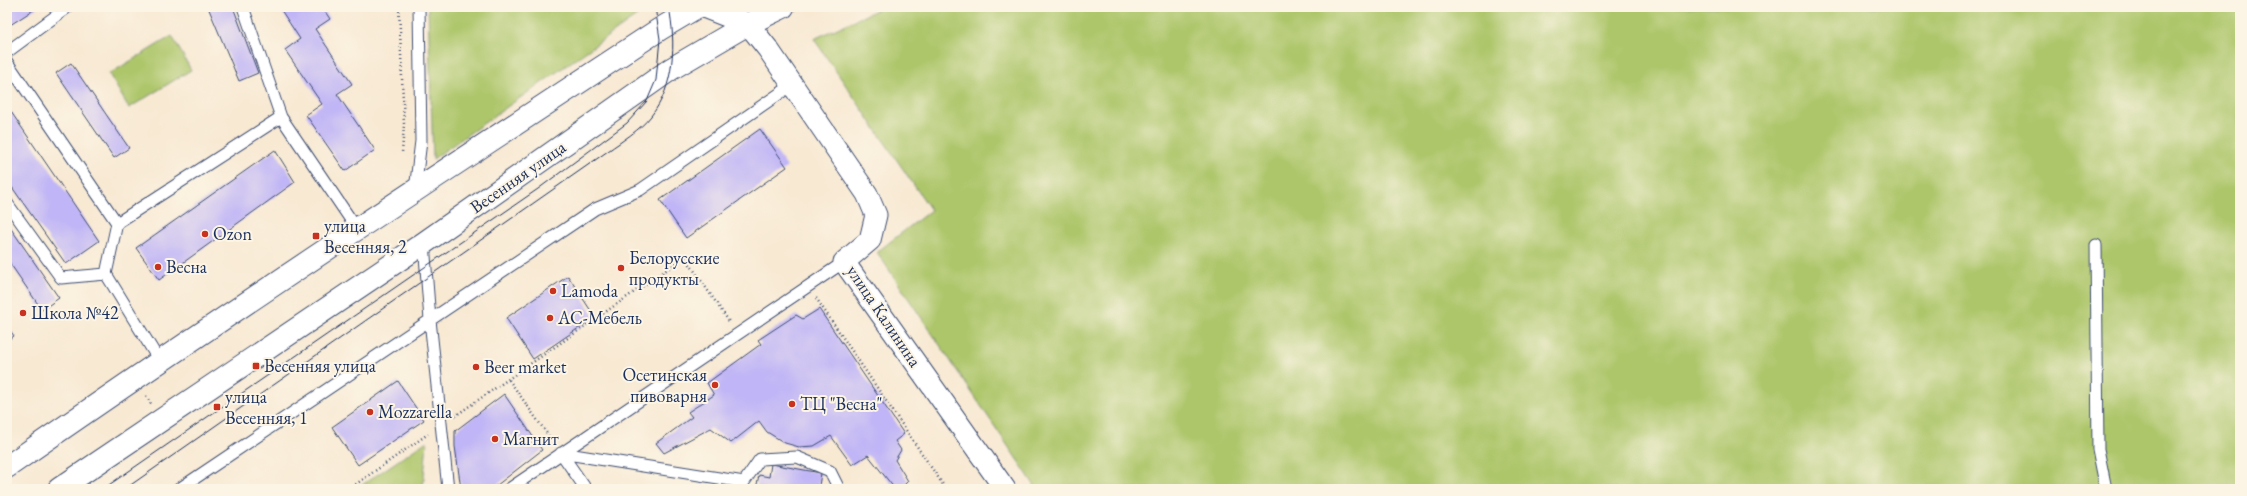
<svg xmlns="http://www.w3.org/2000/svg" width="2247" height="496" font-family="'EB Garamond',serif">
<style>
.green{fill:#adc66b;stroke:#647a64}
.building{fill:#c0b5f6}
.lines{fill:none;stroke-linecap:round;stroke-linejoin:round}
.lane-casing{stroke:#3c4b70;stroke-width:13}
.street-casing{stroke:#3c4b70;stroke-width:23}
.secondary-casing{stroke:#3c4b70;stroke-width:24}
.path{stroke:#3c4b70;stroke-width:2.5;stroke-dasharray:1 3;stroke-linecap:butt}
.lane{stroke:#fff;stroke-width:11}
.street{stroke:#fff;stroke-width:21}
.secondary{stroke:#fff;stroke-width:22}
.tram{stroke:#1b2f5e;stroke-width:1}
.poi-dot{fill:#c8321e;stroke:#fcf5e5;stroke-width:1.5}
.labels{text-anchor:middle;stroke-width:4;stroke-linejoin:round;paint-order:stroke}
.street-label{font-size:18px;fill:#1b2f5e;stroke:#fcf5e5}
.poi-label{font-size:18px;fill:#1b2f5e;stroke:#fcf5e5;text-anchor:start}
</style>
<rect width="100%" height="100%" fill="#fcf5e5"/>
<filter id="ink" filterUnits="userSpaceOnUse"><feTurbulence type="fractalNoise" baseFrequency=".025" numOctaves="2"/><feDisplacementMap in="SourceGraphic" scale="8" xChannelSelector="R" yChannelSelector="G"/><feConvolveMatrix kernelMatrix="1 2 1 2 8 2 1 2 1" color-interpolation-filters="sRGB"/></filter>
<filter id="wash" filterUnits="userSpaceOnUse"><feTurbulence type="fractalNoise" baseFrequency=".012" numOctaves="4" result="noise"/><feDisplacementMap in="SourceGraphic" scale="16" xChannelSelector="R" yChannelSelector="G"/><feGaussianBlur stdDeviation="0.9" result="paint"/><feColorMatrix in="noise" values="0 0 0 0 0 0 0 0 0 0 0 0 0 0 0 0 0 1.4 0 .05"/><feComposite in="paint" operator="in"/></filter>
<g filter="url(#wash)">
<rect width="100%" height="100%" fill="#f8e9d3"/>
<path class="green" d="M 428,7 L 638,7 L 641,13 L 433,159 Z
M 883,7 L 2240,7 L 2240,489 L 1037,489 L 877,252 L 931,210 L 814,39 Z
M 172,36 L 191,70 L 129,108 L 109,74 Z
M 427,441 L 423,489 L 356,489 Z"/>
<g id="blocks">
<path class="building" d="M 7,7 L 38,7 L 7,27 Z
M 208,7 L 233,7 L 258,73 L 239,81 Z
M 279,7 L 322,7 L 330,19 L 315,29 L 352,84 L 337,94 L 375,150 L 345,171 L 306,115 L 322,104 L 285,50 L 300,39 Z
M 71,63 L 129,148 L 114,158 L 56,73 Z
M 7,106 L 99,241 L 66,264 L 7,180 Z
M 760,129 L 787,167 L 686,238 L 660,200 Z
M 275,150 L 295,182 L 159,280 L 136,248 Z
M 7,223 L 59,298 L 42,310 L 7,259 Z
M 568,276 L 595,317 L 533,359 L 506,318 Z
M 819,309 L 904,434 L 895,441 L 901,450 L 895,460 L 908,481 L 900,489 L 895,489 L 868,455 L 852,465 L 831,436 L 814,446 L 799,447 L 785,443 L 767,432 L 759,421 L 731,443 L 711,428 L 664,453 L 656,443 L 692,417 L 688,412 L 714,395 L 707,383 L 761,344 L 758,340 L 796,315 L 803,319 Z
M 7,326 L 14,336 L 7,341 Z
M 398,381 L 424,420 L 358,465 L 332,427 Z
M 504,394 L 542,450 L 492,489 L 461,489 L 455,446 L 455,431 Z
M 771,464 L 821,473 L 819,486 L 827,489 L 756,489 L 759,475 L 769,477 Z"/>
</g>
</g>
<g filter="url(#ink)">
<use href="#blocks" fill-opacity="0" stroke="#3c4b70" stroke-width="1"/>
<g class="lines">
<g class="lane-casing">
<path id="lane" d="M 243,7 L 281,117 L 357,229
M 7,52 L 68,7
M 7,62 L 117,223 L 281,117
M 415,190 L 421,141 L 419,7
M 7,203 L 61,278 L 106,274
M 117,223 L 106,274 L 160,362
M 424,243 L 430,320 L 448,489
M 2096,245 L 2098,449 L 2106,489
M 561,453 L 744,482 L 760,459 L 797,457 L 830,471 L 839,489
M 561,453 L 586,489
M 179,489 L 595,209 L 640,190 L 792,85
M 509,489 L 844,262"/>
</g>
<g class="street-casing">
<path id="street" d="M 748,24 L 768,49 L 867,194 L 876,215 L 870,240 L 844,262 L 1005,489"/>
</g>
<g class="secondary-casing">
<path id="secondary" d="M 705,7 L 748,24
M 7,467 C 222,317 441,173 660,29 L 697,7
M 59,489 L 424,243 L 671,69 L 748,24 L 783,7"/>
</g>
<path class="path" d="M 399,7 L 404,124 L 402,153
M 816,298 L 946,489
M 509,380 L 553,442
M 146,396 L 151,404
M 455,416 L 685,257 L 730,323
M 349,489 L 428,434"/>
<use href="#lane" class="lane"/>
<use href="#street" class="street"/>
<use href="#secondary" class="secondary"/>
<path class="tram" d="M 103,489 L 538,189 L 627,123 L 647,101 L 656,80 L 660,39 L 655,7
M 125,489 L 608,151 C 622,141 640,130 651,116 C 675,86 676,43 669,7"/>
</g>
</g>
<g class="poi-dot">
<circle cx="205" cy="234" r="4"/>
<rect x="312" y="232" width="8" height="8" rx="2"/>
<circle cx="158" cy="267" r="4"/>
<circle cx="621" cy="268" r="4"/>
<circle cx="553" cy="291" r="4"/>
<circle cx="23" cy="313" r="4"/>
<circle cx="550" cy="318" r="4"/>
<rect x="252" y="362" width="8" height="8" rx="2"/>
<circle cx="476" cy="367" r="4"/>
<circle cx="715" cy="385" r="4"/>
<circle cx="792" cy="404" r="4"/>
<rect x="213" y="403" width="8" height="8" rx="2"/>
<circle cx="370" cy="412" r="4"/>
<circle cx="495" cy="439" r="4"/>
</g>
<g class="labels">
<g class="street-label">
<text transform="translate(518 177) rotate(-35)" y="6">Весенняя улица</text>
<text transform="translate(884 316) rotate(56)" y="6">улица Калинина</text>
</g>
<g class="poi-label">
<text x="324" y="232">улица<tspan x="324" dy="21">Весенняя, 2</tspan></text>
<text x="213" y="240">Ozon</text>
<text x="629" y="264">Белорусские<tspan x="629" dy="21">продукты</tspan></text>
<text x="166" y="273">Весна</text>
<text x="561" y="297">Lamoda</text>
<text x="31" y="319">Школа №42</text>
<text x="558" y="324">АС-Мебель</text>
<text x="264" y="372">Весенняя улица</text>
<text x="484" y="373">Beer market</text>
<text x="707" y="381" text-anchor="end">Осетинская<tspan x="707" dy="21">пивоварня</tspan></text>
<text x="225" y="403">улица<tspan x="225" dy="21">Весенняя, 1</tspan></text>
<text x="800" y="410">ТЦ "Весна"</text>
<text x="378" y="418">Mozzarella</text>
<text x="503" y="445">Магнит</text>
</g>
</g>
<rect width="2247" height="496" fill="none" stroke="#fcf5e5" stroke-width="24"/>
</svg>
